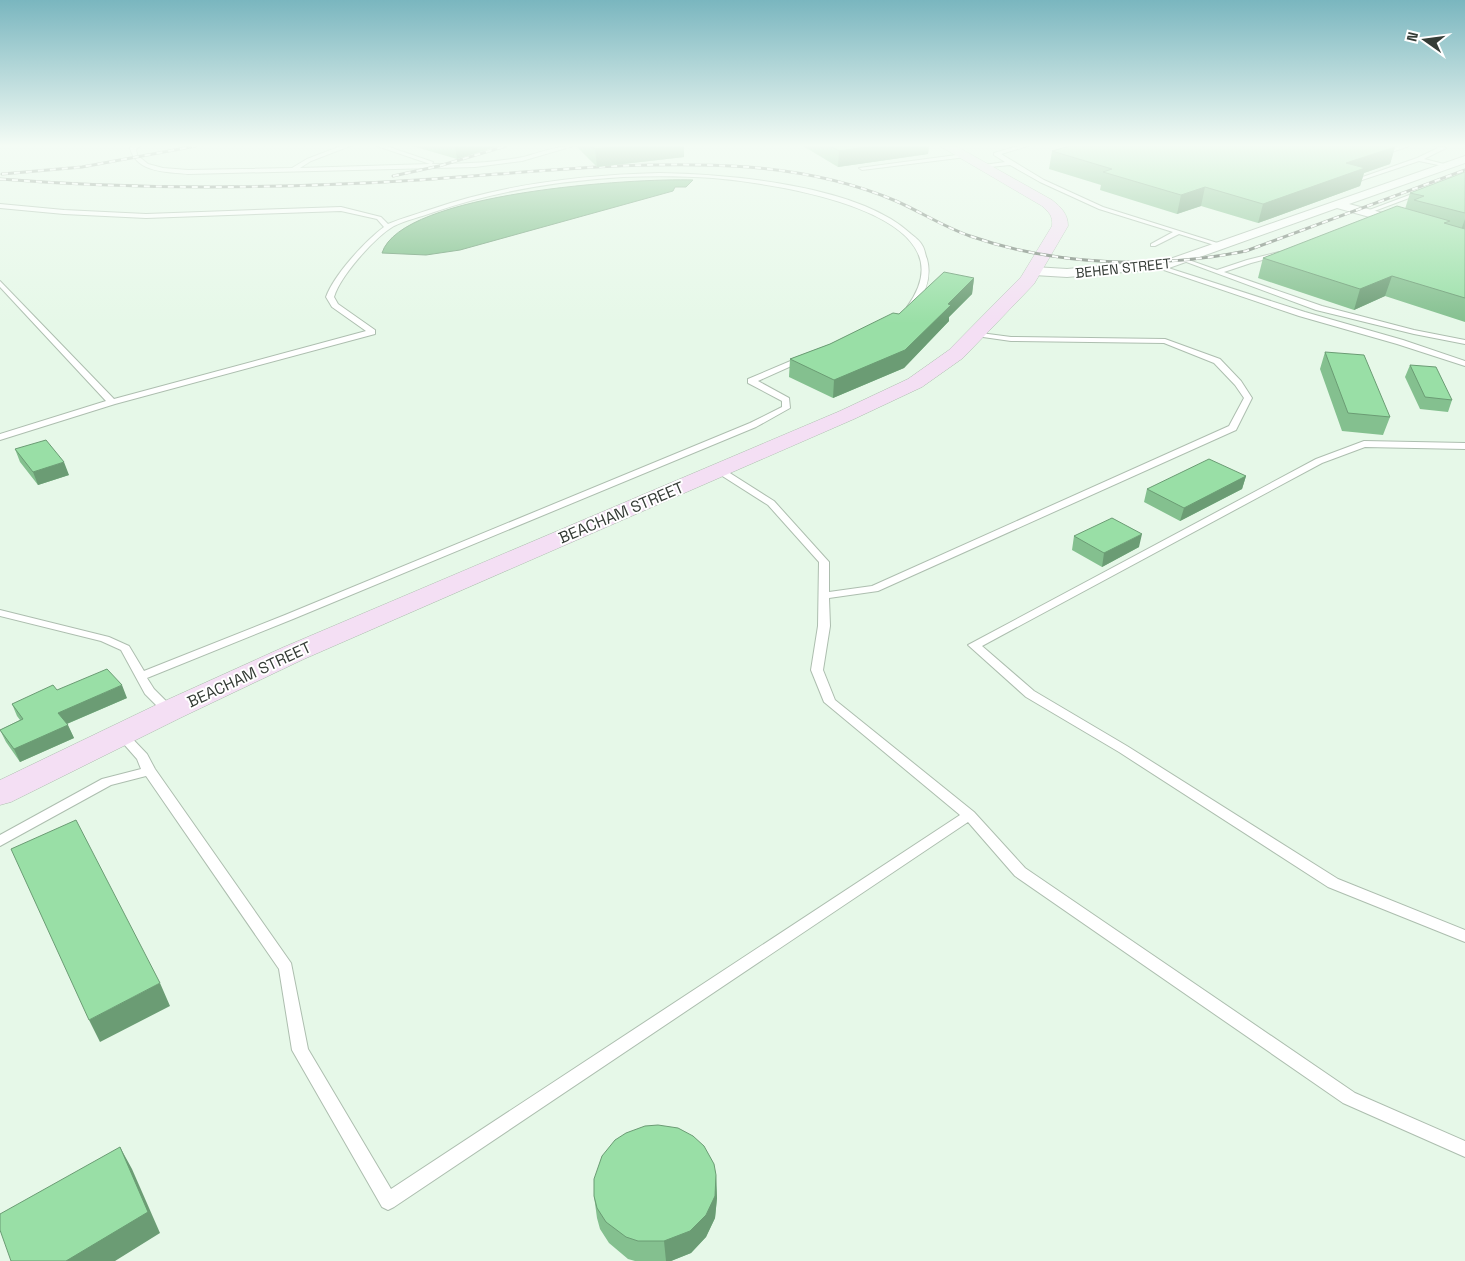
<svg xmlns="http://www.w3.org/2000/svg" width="1465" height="1261" font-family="'Space Grotesk',sans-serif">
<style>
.water{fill:#76ba82;stroke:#62946b}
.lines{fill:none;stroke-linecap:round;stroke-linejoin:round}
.service-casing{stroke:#adbeaf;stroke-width:2}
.minor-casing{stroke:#adbeaf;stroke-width:2}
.secondary-casing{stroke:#adbeaf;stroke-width:1}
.service{fill:#fff;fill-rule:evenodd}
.minor{fill:#fff;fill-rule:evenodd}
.secondary{fill:#f4dff4;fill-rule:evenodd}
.rail-casing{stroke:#747f75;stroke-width:3}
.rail{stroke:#fff;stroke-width:2;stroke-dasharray:6;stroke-linecap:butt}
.wall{fill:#84c08f}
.shaded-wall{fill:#6b9c74}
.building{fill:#99dfa6;stroke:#6b9c74}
.labels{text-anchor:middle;stroke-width:4;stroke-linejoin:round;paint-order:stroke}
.far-street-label{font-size:14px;fill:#353c36;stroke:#fff}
.street-label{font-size:16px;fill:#353c36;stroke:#fff}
</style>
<rect width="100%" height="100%" fill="#e6f8e8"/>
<path class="water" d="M 693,180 L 686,187 L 675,187 L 673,191 L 460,250 L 426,255 L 382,253 C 401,192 636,178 693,180 Z"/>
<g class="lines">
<g class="service-casing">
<path id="service" d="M 132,146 L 140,146 L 136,149 L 137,155 L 148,164 L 163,168 L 188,170 L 292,168 L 307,159 L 341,146 L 350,146 L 311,161 L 300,168 L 430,164 L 377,146 L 386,146 L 433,162 L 432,164 C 462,164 493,163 523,157 C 539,153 555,146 573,146 L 522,161 L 475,167 L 188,174 C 168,172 136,173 130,148 Z
M 1018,146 L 1028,146 L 1001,154 L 1044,180 L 1103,207 L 1227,246 L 1224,248 L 1179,234 L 1155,246 L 1151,246 L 1151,244 L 1173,232 L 1099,209 L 1040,182 L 1010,165 L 980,168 L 977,166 L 1005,162 L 994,155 L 994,153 Z
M 1399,146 L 1409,146 L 1380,156 L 1377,154 Z
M 1435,146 L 1446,148 L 1424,159 L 1448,165 L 1448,167 L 1419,161 L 1359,181 L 1354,180 L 1417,158 L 1438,148 Z
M 964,154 L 966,157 L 862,170 L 859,168 Z
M 659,173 C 728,174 859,185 911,234 C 915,237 920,241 922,245 C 925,249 925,255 927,259 C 932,278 925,294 914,309 L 908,309 L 907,307 C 978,211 770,183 713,178 C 683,176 653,176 623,177 C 558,181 495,191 434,212 C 421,217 406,220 394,226 C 375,237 340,276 334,297 L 338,304 L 375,330 L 375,334 L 115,404 L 0,440 L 0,434 L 106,401 L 0,287 L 0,281 L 114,399 L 366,331 L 332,307 L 326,297 C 334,275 365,241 384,227 L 377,219 L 341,211 L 146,218 L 64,214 L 0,208 L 0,204 L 64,210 L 146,214 L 341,207 L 381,217 L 388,224 C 402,218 417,214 432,209 C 505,184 581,175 659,173 Z
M 1420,191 L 1425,192 L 1369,213 L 1364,212 Z
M 1279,252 L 1282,254 L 1281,255 L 1251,263 L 1224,272 L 1322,306 L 1414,330 L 1465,340 L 1465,344 L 1414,334 L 1316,310 L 1181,260 L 1186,259 L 1217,270 L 1247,260 Z
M 1155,265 L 1159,265 L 1305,312 L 1403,340 L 1465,361 L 1465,366 L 1397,344 L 1299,316 L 1155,267 Z
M 973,332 L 1011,337 L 1165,339 L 1220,359 L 1241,381 L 1252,398 L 1236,430 L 878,591 L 829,598 L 830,626 L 823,670 L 835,700 L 974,812 L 1025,868 L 1355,1093 L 1465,1141 L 1465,1157 L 1343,1103 L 1015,876 L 968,822 L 394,1207 L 388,1210 L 382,1207 L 292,1050 L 279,969 L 146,776 L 111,785 L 0,846 L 0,835 L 102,779 L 141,769 L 137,759 L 115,734 L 117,731 L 125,731 L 147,754 L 155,769 L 291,963 L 308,1049 L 391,1189 L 960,815 L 824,702 L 811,670 L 818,626 L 819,562 L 768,505 L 716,472 L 716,468 L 722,468 L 774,501 L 829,562 L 829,592 L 872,586 L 1229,426 L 1244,398 L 1235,385 L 1214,363 L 1164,343 L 1011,341 L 976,336 L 973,336 Z
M 800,357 L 807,359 L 758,381 L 789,398 L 790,408 L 756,427 L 293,619 L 147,678 L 154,689 L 173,708 L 175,711 L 173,714 L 165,714 L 145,694 L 121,650 L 101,641 L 0,616 L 0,610 L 109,637 L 129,646 L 144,671 L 285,615 L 750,423 L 782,407 L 782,401 L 748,383 L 748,379 Z
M 1364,441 L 1465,443 L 1465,449 L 1365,447 L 1322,463 L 982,646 L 1034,691 L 1127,746 L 1338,879 L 1465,930 L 1465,942 L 1328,887 L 1119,752 L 1026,697 L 968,645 L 1316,459 Z"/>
</g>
<g class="minor-casing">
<path id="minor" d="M 1465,156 L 1465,163 L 1349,204 L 1406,219 L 1408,222 L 1406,225 L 1402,226 L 1337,208 L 1169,268 L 1067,277 L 1034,275 L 1027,271 L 1034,267 L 1067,269 L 1167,260 Z"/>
</g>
<g class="secondary-casing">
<path id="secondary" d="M 940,146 L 956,146 L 1052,200 C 1061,207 1068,214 1068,226 L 1034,284 L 963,358 L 922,387 L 854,419 L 304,659 L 180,718 L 11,802 L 0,805 L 0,780 L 158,704 L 284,647 L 840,411 L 908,379 L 949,350 L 1021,277 L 1052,226 C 1053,216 1049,212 1042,206 Z"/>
</g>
<use href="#service" class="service"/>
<use href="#minor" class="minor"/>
<use href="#secondary" class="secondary"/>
<g class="rail-casing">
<path id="rail" d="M 2,174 L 82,167 L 196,146
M 393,176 L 439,166 L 506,146
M 0,179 C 140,190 279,189 418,180 C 528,173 638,159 748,167 C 798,171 849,181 896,201 C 921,212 944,227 970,236 C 1056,266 1158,269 1246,251 L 1465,170"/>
</g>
<use href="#rail" class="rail"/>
</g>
<path class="wall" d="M 412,146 L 498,146 L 457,159 Z
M 576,146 L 684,146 L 684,157 L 597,167 Z
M 803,146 L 929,146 L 928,154 L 838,167 Z
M 1395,147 L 1390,164 L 1364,173 L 1360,186 L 1258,223 L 1201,206 L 1177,214 L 1100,190 L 1101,185 L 1049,169 L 1052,151 Z
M 1465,172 L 1465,322 L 1385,296 L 1354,310 L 1258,278 L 1263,258 L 1405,209 L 1410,193 Z
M 974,278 L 972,294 L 949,317 L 949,321 L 904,368 L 833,398 L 789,377 L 790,359 L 830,344 L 899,314 Z
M 1325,352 L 1390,417 L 1383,435 L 1342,431 L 1320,369 Z
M 1410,365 L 1452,400 L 1448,412 L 1420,409 L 1405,377 Z
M 15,449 L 69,475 L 38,485 L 20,462 Z
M 1246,476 L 1242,489 L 1180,521 L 1144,502 L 1147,489 Z
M 1074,536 L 1139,547 L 1102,567 L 1072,550 Z
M 57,690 L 127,698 L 67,724 L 74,738 L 20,762 L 6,742 L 0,730 L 20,720 L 17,716 L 12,704 Z
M 716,1175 L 717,1198 L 715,1218 L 706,1237 L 691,1253 L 671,1261 L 635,1261 L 628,1259 L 609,1243 L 600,1229 L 597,1218 L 594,1196 Z"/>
<path class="shaded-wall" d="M 455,146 L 498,146 L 457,159 Z
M 622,146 L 684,146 L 684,157 L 597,167 L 595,149 Z
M 873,146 L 929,146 L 928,154 L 838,167 L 839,151 Z
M 1395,147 L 1390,164 L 1364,173 L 1360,186 L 1258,223 L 1263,204 L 1346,163 Z
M 1205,187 L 1201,206 L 1177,214 L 1181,195 Z
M 1465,219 L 1465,231 L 1460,233 Z
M 1392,276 L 1385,296 L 1354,310 L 1360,289 Z
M 974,278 L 972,294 L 949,317 L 949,321 L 904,368 L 833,398 L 834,380 L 948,304 Z
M 64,462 L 69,475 L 38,485 L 33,472 Z
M 1246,476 L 1242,489 L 1180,521 L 1184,508 Z
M 1142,534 L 1139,547 L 1102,567 L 1104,553 Z
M 122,685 L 127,698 L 64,725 L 58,713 Z
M 68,725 L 74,738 L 20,762 L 14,749 Z
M 160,983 L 170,1006 L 100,1042 L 89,1020 Z
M 120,1147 L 132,1169 L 160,1233 L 115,1261 L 66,1261 Z
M 716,1175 L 717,1198 L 715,1218 L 706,1237 L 691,1253 L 671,1261 L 666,1261 L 664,1241 Z"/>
<path class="building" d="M 592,146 L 622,146 L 595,149 Z
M 830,146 L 873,146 L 839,151 Z
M 1070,146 L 1394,146 L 1395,147 L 1346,163 L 1365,168 L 1263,204 L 1205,187 L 1181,195 L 1103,172 L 1112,169 L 1052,151 Z
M 1465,172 L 1465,213 L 1414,200 L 1424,196 L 1410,193 Z
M 1397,206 L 1450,221 L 1444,223 L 1465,229 L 1465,298 L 1392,276 L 1360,289 L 1263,258 Z
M 944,272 L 974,278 L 948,304 L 951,305 L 905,350 L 834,380 L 790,359 L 830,344 L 893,313 L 899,314 Z
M 1325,352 L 1364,355 L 1390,417 L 1348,413 Z
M 1410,365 L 1436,367 L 1452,400 L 1425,397 Z
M 46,440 L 64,462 L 33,472 L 15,449 Z
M 1209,459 L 1246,476 L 1184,508 L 1147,489 Z
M 1112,518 L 1142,534 L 1104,553 L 1074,536 Z
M 107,669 L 122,685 L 58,713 L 68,725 L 14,749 L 0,730 L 23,719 L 12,704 L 53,685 L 57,690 Z
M 76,820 L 160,983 L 89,1020 L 11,849 Z
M 658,1125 L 678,1128 L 693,1136 L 704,1146 L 714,1164 L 716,1175 L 715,1196 L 706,1215 L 690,1231 L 664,1241 L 638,1241 L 626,1237 L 606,1222 L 597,1208 L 594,1196 L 594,1179 L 602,1156 L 615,1140 L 626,1133 L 645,1126 Z
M 120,1147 L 148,1212 L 66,1261 L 11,1261 L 0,1230 L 0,1214 Z"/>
<linearGradient id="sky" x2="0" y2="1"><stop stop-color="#7ab6bf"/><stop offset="0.45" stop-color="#f4fcf5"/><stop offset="1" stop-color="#f4fcf5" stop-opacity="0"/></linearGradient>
<rect width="1465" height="323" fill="url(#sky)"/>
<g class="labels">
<g class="far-street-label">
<text transform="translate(1123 268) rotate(-6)" y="5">BEHEN STREET</text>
</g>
<g class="street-label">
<text transform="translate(621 512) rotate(-23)" y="6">BEACHAM STREET</text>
<text transform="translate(249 674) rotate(-25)" y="6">BEACHAM STREET</text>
</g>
</g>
<g transform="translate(1425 40) rotate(284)" stroke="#ffffff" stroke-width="4" paint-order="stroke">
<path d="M0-4L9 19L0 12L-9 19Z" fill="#353c36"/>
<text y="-8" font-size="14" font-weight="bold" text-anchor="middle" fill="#353c36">N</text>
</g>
</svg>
